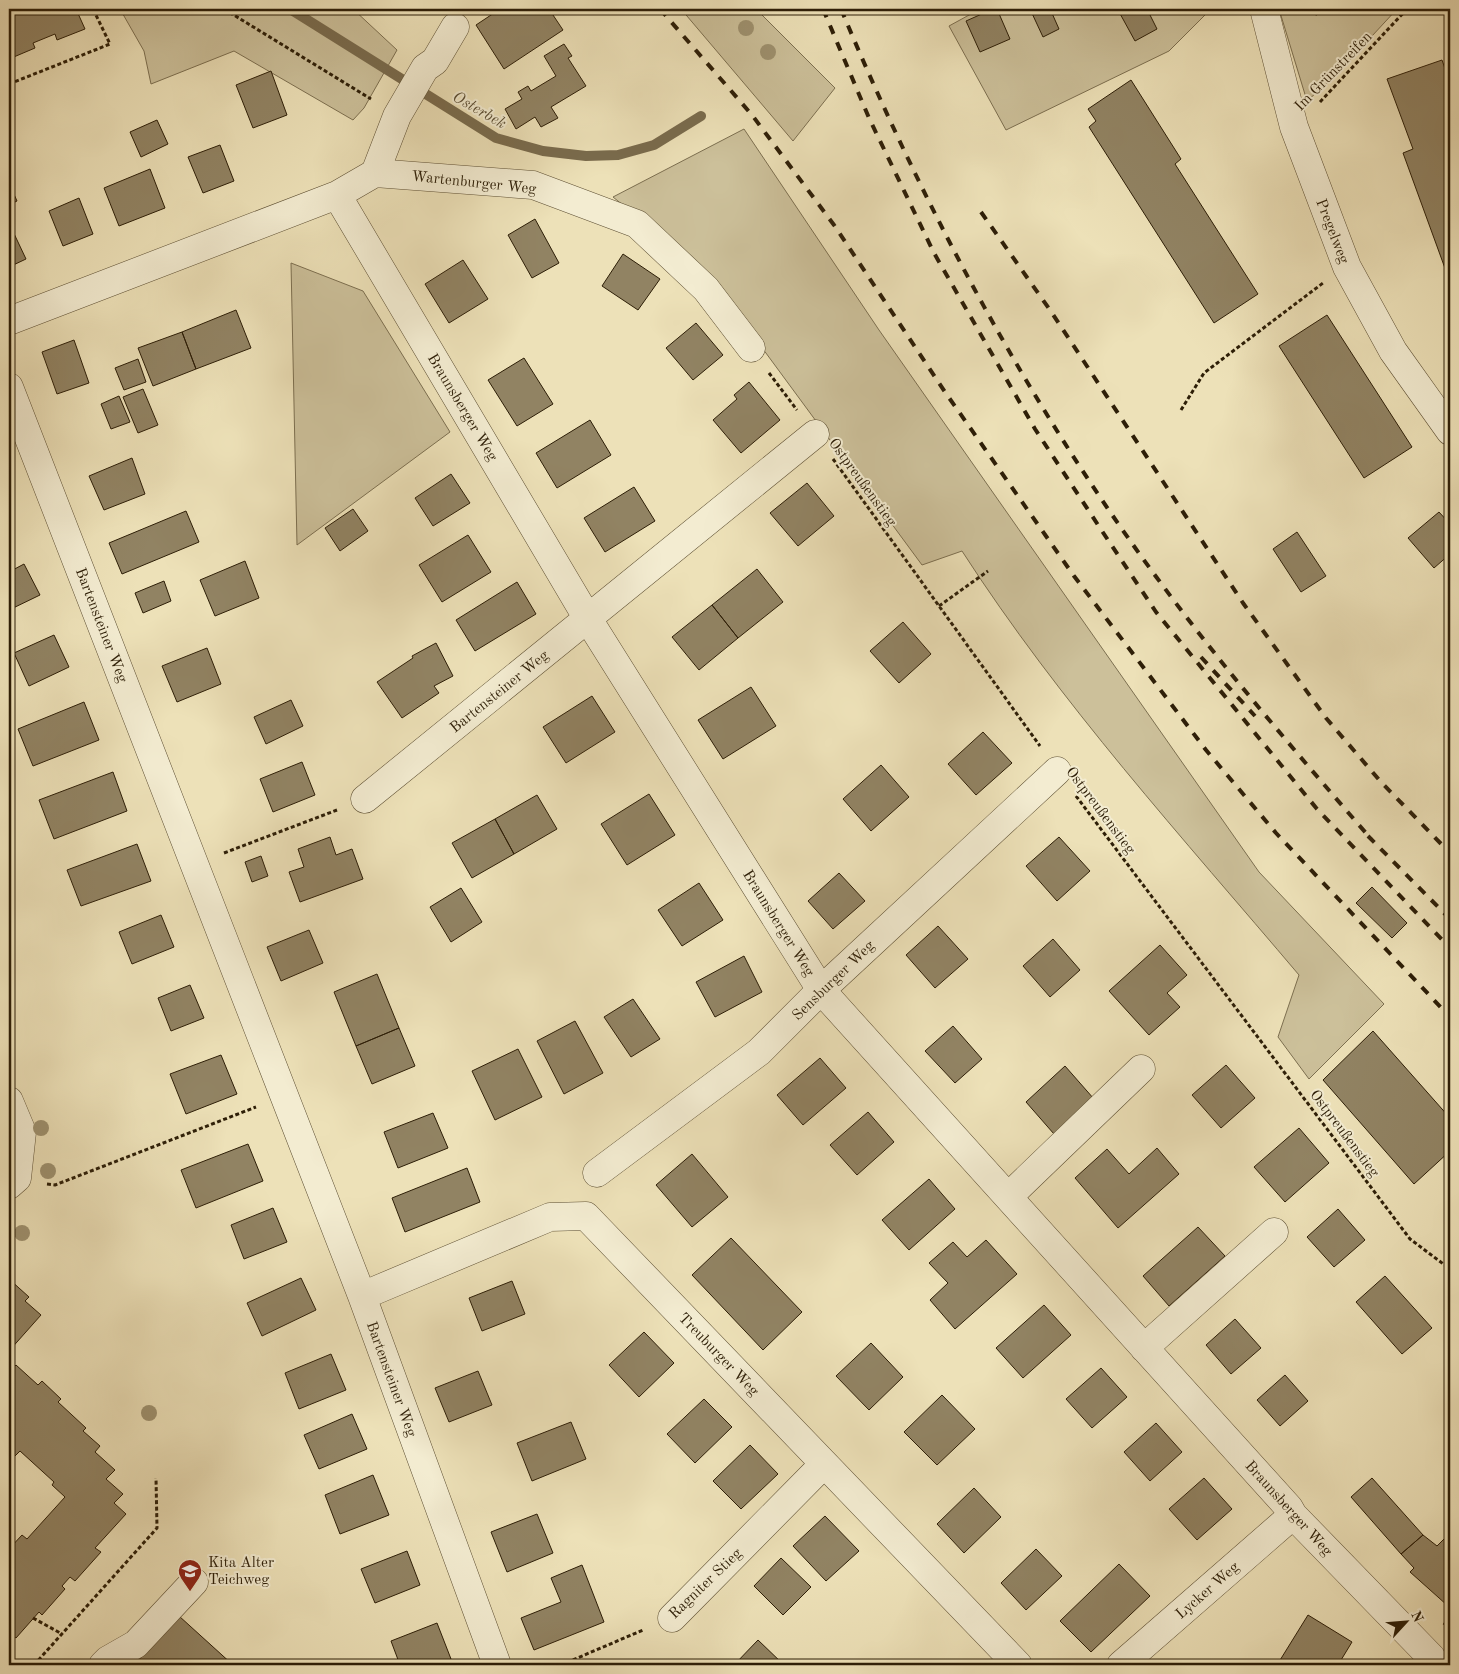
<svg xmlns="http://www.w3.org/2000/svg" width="1459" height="1674" font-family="'Old Standard TT',serif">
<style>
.green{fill:#ccc09a;stroke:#7c6f50}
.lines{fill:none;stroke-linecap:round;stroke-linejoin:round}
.stream{stroke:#796b4d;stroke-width:10}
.building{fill:#918363;stroke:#2d1e07}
.minor-casing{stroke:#5d4f33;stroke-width:29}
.path{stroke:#2d1e07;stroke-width:3;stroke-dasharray:4 2.5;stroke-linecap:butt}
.minor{stroke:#f3ecd1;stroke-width:28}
.rail{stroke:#2d1e07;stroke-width:4;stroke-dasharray:9 9;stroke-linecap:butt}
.tree{fill:#9e916f}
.labels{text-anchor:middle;stroke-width:4;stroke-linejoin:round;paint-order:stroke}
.street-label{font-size:15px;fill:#2d1e07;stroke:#f3ecd1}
.poi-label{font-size:15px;fill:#2d1e07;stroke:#f3ecd1;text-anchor:start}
.water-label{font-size:16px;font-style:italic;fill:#594b30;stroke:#f3ecd1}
</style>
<rect width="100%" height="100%" fill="#ede1b8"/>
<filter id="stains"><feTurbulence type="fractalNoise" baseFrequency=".004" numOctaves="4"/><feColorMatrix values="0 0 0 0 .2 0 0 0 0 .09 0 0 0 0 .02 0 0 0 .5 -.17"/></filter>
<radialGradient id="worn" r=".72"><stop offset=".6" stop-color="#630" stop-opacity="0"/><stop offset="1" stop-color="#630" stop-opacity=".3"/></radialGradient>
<path class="green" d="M 120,9 L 353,9 L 397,50 L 364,108 L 353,120 L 234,51 L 151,84 L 144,51 Z
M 681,9 L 756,9 L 835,88 L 793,141 Z
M 980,9 L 1211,9 L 1169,51 L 1006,130 L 949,26 Z
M 1279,9 L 1397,9 L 1335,76 L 1307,101 Z
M 744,129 L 879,330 L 1259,872 L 1384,1004 L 1309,1079 L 1278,1037 L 1299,975 C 1183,838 1060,703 962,551 L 922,565 L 707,273 L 613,197 Z
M 291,263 L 363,291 L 450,432 L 297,545 Z"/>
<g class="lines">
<path class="stream" d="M 290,9 L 496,138 L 543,151 L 586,156 L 618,155 L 654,145 L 701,116"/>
</g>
<path class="building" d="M 9,9 L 76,9 L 85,29 L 57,40 L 55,34 L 33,43 L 35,48 L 9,59 Z
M 500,9 L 549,9 L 563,30 L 504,69 L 476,25 Z
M 993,9 L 997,9 L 1010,39 L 980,52 L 966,21 Z
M 1030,9 L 1056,9 L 1051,11 L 1059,29 L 1043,37 Z
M 1120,9 L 1147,9 L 1157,29 L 1135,41 L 1118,10 Z
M 1290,9 L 1318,9 L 1317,15 Z
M 564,44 L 572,56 L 568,58 L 586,86 L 551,107 L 558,118 L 541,127 L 535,117 L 516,129 L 505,109 L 522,99 L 518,92 L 528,86 L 531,91 L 556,76 L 544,56 Z
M 1442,60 L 1450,83 L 1450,282 L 1403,153 L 1413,149 L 1387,79 Z
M 271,71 L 287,115 L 253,128 L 236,85 Z
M 1131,80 L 1181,159 L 1175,164 L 1258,294 L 1214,323 L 1089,127 L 1096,121 L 1088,109 Z
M 157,120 L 168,144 L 141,157 L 130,132 Z
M 220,145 L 234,181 L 203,193 L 188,157 Z
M 150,169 L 165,208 L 119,226 L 104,188 Z
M 9,183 L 17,201 L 9,205 Z
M 79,198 L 93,234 L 63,246 L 49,211 Z
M 535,219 L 559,263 L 532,278 L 508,235 Z
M 9,223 L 26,259 L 9,267 Z
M 623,254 L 660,279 L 638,310 L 602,286 Z
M 463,260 L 488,299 L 449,323 L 425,284 Z
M 236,310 L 251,348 L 196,369 L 182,332 Z
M 1327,315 L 1412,447 L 1364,478 L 1279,346 Z
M 696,323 L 723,355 L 693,380 L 666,348 Z
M 182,332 L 196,369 L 153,386 L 138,348 Z
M 74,340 L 89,383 L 57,394 L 42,352 Z
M 524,358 L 553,404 L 517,426 L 488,380 Z
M 138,359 L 146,382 L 124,390 L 115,368 Z
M 749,382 L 780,420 L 741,453 L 713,420 L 737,399 L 734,395 Z
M 143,389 L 158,425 L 138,433 L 123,397 Z
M 119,396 L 130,422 L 111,429 L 101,404 Z
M 590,420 L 611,455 L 557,488 L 536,453 Z
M 132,458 L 145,494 L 104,510 L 89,476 Z
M 451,474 L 470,503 L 433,526 L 415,498 Z
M 807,483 L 834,516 L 798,546 L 770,513 Z
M 634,487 L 655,521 L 605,552 L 584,518 Z
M 353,509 L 368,531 L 340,551 L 325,528 Z
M 186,511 L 199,542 L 122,574 L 109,543 Z
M 1439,512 L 1450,524 L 1450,554 L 1434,568 L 1408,538 Z
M 1297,532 L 1326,576 L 1301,592 L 1273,549 Z
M 468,535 L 491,572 L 442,602 L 419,565 Z
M 245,561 L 259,598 L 215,616 L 200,580 Z
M 24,564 L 40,595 L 9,610 L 9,572 Z
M 757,569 L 783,602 L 738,638 L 712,605 Z
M 164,581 L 171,601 L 143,613 L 135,593 Z
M 1450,581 L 1450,592 L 1445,585 Z
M 517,582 L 536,614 L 475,651 L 456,620 Z
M 712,605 L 738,638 L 699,670 L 672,637 Z
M 903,622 L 931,654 L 899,683 L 870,651 Z
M 54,635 L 69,667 L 29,686 L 14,653 Z
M 436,643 L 453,676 L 434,686 L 439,693 L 402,718 L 377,682 L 413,658 L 412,656 Z
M 207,648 L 221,684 L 177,702 L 162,666 Z
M 751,687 L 776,726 L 723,759 L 698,720 Z
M 592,696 L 615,732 L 566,763 L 543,727 Z
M 291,700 L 303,726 L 266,744 L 254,717 Z
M 84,702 L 99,740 L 33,766 L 18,729 Z
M 983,732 L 1012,763 L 976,795 L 948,764 Z
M 302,762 L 315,795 L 273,812 L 260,779 Z
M 881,765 L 909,797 L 871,831 L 843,799 Z
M 113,772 L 127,811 L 54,839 L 39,800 Z
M 649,794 L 675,835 L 627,865 L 601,824 Z
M 537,795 L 557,829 L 514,854 L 495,819 Z
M 495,819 L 514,854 L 472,878 L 452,843 Z
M 330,837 L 336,855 L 352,849 L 363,879 L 300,902 L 289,872 L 304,867 L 298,849 Z
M 1059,837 L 1090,871 L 1057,901 L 1026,866 Z
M 137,844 L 151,881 L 81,906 L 67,870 Z
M 261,856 L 268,876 L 252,882 L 245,862 Z
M 839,873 L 865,901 L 833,929 L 808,901 Z
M 699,883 L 723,920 L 682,946 L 658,910 Z
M 1372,887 L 1407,923 L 1392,938 L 1356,903 Z
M 461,888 L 482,922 L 451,942 L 430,907 Z
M 161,915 L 174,947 L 132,964 L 119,932 Z
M 938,926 L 968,959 L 935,988 L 906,955 Z
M 309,930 L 323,963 L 281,981 L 267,947 Z
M 1053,939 L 1080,970 L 1050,997 L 1023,966 Z
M 1160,945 L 1187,975 L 1167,993 L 1180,1007 L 1149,1035 L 1109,991 Z
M 744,956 L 762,992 L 715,1017 L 696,982 Z
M 377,974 L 399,1028 L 356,1046 L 334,992 Z
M 190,985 L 204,1018 L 171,1031 L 158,998 Z
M 633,999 L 660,1039 L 631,1057 L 604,1017 Z
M 575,1021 L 603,1073 L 564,1094 L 537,1041 Z
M 953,1026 L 982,1059 L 955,1083 L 925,1051 Z
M 399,1028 L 415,1066 L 372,1084 L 356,1046 Z
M 1373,1031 L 1450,1118 L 1450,1151 L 1414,1184 L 1323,1080 Z
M 518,1049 L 542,1097 L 495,1120 L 472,1071 Z
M 221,1055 L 237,1094 L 186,1114 L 170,1074 Z
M 820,1058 L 846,1088 L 803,1125 L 777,1095 Z
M 1226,1065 L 1255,1098 L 1221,1128 L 1192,1095 Z
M 1065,1066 L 1094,1099 L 1054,1134 L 1026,1102 Z
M 868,1112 L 894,1142 L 857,1175 L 830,1145 Z
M 433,1113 L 448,1148 L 398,1168 L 384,1132 Z
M 1299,1128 L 1329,1163 L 1285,1202 L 1254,1167 Z
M 248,1144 L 263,1181 L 196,1208 L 181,1170 Z
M 1157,1148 L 1179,1174 L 1118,1228 L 1075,1178 L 1107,1149 L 1129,1174 Z
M 692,1154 L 728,1197 L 692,1227 L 656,1185 Z
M 467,1168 L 480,1202 L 405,1232 L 392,1198 Z
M 929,1179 L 955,1209 L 909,1250 L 882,1220 Z
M 273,1208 L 287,1242 L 244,1259 L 231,1225 Z
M 1338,1209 L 1365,1240 L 1334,1267 L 1307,1237 Z
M 1198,1227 L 1225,1256 L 1169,1306 L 1143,1276 Z
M 731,1238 L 802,1312 L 763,1350 L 692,1275 Z
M 986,1240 L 1017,1274 L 955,1329 L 930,1300 L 948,1283 L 929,1263 L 953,1242 L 967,1257 Z
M 1385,1276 L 1432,1328 L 1402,1354 L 1356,1302 Z
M 301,1278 L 316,1310 L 262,1336 L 247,1303 Z
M 9,1279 L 29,1297 L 25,1301 L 41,1315 L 9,1351 Z
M 512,1281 L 525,1314 L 482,1331 L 469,1298 Z
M 1044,1305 L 1071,1335 L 1023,1378 L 996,1348 Z
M 1235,1319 L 1261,1348 L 1231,1374 L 1206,1345 Z
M 644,1332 L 674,1363 L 639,1397 L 609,1365 Z
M 871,1343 L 903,1377 L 869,1410 L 836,1376 Z
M 331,1354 L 346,1390 L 299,1409 L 285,1373 Z
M 9,1364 L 13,1368 L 16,1365 L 38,1385 L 42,1381 L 61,1399 L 58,1402 L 86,1428 L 83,1431 L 100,1446 L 95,1452 L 115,1470 L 106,1479 L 123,1494 L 114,1503 L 126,1514 L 95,1548 L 101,1552 L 75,1581 L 70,1577 L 62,1586 L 65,1589 L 42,1615 L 39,1612 L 16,1638 L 13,1636 L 9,1641 L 9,1549 L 22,1535 L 27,1539 L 65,1497 L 52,1485 L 54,1482 L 20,1451 L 14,1457 L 9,1452 Z
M 1101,1368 L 1127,1397 L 1092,1428 L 1066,1399 Z
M 478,1371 L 492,1405 L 449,1422 L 435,1388 Z
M 1285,1375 L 1308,1401 L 1280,1426 L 1257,1400 Z
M 942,1395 L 975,1429 L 937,1465 L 904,1432 Z
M 704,1399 L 732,1427 L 695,1463 L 667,1434 Z
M 352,1414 L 367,1449 L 319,1469 L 304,1435 Z
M 571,1422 L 586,1459 L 532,1481 L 517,1443 Z
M 1156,1423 L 1182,1452 L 1150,1481 L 1124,1452 Z
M 750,1445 L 778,1474 L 741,1509 L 713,1481 Z
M 373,1475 L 389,1515 L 340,1534 L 325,1495 Z
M 1204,1478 L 1232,1509 L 1197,1540 L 1169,1509 Z
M 1372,1478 L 1423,1535 L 1401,1554 L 1351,1497 Z
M 974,1488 L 1001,1517 L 964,1553 L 937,1524 Z
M 537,1514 L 553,1553 L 507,1572 L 491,1532 Z
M 825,1516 L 859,1551 L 826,1581 L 793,1546 Z
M 1450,1533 L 1450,1604 L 1448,1606 L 1410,1572 L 1414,1568 L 1401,1554 L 1423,1535 L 1437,1546 Z
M 1036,1549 L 1062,1576 L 1026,1610 L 1001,1583 Z
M 407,1551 L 420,1585 L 375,1603 L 361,1569 Z
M 781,1558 L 811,1587 L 783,1615 L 754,1586 Z
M 1119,1564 L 1150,1596 L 1091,1652 L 1060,1621 Z
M 582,1565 L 604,1622 L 534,1650 L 521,1618 L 561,1602 L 551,1578 Z
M 1308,1615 L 1352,1642 L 1338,1665 L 1277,1665 Z
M 179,1616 L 233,1665 L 134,1665 Z
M 437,1623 L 451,1659 L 435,1665 L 400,1665 L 391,1641 Z
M 758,1640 L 784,1665 L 734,1665 Z"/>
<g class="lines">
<g class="minor-casing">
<path id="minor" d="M 1264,9 L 1294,127 L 1347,267 L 1393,351 L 1450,431
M 375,173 L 397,116 L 425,68 L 435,61 L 455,27
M 337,195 L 588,619 L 821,990 L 1289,1508 L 1293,1515 L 1431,1657 L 1436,1665
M 9,321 L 337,195 L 375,173 L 533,185 L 637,224 L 706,289 L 751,348
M 9,387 L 362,1296 L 497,1665
M 365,799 L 815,434
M 9,1101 L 22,1132 L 17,1178 L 9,1185
M 597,1173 L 759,1052 L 821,990 L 1057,771
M 1008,1197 L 1141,1069
M 362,1296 L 550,1217 L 586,1216 L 1018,1665
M 1144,1348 L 1274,1232
M 672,1618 L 824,1464
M 103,1665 L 108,1660 L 136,1644 L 194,1582
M 1121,1665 L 1293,1515"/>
</g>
<path class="path" d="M 224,9 L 371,99
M 9,84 L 110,44 L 93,9
M 1320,102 L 1407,9
M 769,373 L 797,410
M 1181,410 L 1204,373 L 1323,283
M 833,459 L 1040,746
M 939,606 L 988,571
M 1076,796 L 1410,1239 L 1450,1269
M 224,853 L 337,810
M 47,1184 L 55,1185 L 256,1107
M 33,1618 L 62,1634
M 1444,1625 L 1450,1616
M 34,1665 L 157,1528 L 156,1478
M 561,1665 L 643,1630"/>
<use href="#minor" class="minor"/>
<path class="rail" d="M 660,9 L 752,115 L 834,225 L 945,392 L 1074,576 L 1206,750 L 1276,833 L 1450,1017
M 823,9 L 869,118 L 934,253 L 1035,429 L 1102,531 L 1156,612 L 1317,809 L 1450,948
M 841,9 C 926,212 1031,409 1163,586 C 1229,675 1300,757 1372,840
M 981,212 L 1050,310 L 1243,603 L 1326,718 L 1381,782 L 1450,853
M 1201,657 L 1255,716
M 1368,836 L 1450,919"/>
</g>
<g class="tree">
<circle cx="746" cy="28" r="8"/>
<circle cx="768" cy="52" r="8"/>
<circle cx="41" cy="1128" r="8"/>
<circle cx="48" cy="1171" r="8"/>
<circle cx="22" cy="1233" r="8"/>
<circle cx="149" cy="1413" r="8"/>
</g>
<defs>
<g id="school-pin" transform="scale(1.25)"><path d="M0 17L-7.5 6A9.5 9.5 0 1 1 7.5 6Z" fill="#8f2418" stroke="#f3ecd1"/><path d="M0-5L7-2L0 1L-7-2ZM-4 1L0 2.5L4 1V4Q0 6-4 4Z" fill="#fff"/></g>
</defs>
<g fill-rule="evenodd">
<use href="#school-pin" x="190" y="1571"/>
</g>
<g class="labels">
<g class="street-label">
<text transform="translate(1333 71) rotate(-46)" y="5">Im Grünstreifen</text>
<text transform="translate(474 182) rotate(6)" y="5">Wartenburger Weg</text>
<text transform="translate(1333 231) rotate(69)" y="5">Pregelweg</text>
<text transform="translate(463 407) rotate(59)" y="5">Braunsberger Weg</text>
<text transform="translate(863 482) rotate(54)" y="5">Ostpreußenstieg</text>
<text transform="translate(102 625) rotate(69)" y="5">Bartensteiner Weg</text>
<text transform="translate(499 691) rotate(-39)" y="5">Bartensteiner Weg</text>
<text transform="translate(1101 810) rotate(53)" y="5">Ostpreußenstieg</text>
<text transform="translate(779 923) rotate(58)" y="5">Braunsberger Weg</text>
<text transform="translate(833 980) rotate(-44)" y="5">Sensburger Weg</text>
<text transform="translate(1345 1133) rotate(53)" y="5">Ostpreußenstieg</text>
<text transform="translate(719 1354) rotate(46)" y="5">Treuburger Weg</text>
<text transform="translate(392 1379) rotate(70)" y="5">Bartensteiner Weg</text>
<text transform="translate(1289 1508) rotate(48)" y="5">Braunsberger Weg</text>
<text transform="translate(705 1583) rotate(-44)" y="5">Ragniter Stieg</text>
<text transform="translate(1207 1590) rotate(-41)" y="5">Lycker Weg</text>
</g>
<g class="poi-label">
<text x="208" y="1567">Kita Alter<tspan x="208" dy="17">Teichweg</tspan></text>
</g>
<g class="water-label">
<text transform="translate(480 109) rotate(30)" y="6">Osterbek</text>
</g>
</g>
<rect width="1459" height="1674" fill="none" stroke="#ede1b8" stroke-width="30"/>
<rect x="10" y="10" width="1439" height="1654" fill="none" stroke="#2d1e07" stroke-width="2.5"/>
<rect x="15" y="15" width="1429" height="1644" fill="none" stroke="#2d1e07"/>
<g transform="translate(1406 1622) rotate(64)" stroke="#f3ecd1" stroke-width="4" paint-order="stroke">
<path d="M0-4L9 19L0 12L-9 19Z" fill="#2d1e07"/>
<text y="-8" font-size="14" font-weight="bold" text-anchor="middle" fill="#2d1e07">N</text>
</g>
<rect width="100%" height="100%" filter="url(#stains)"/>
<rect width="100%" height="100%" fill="url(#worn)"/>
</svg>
